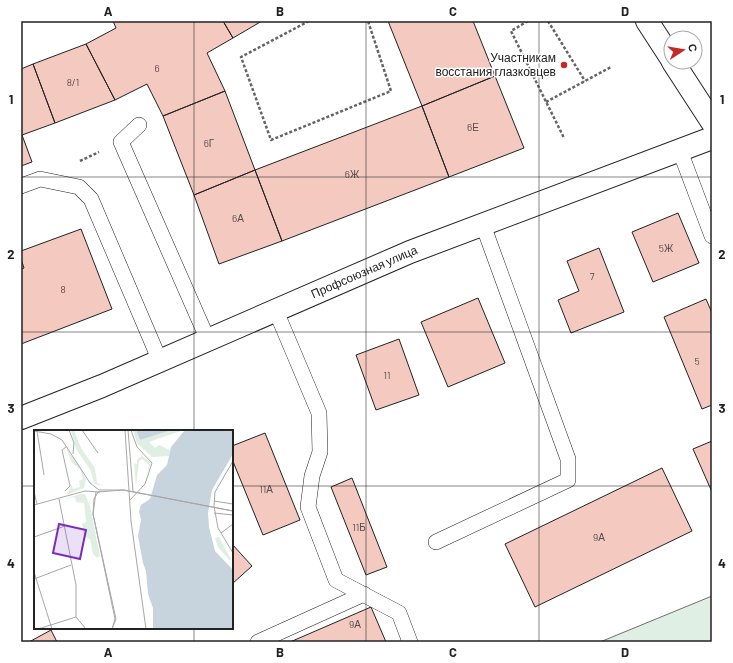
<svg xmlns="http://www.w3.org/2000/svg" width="733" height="663" font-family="Barlow,sans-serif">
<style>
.green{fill:#e0efe3;stroke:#6f6f6f}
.building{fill:#f3c9c0;stroke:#222}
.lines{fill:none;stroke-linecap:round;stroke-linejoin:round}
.lane-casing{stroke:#222;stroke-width:16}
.street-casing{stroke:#222;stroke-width:24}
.path{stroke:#646464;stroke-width:2.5;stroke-dasharray:3 2;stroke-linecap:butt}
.lane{stroke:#fff;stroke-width:15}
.street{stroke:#fff;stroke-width:22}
.grid{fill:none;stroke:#222;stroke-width:1;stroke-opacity:0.55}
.poi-dot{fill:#c62828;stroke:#fff;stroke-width:1.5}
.labels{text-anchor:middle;stroke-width:3;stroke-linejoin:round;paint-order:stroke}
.number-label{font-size:10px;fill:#564c4a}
.poi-label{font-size:12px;fill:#222;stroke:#fff;text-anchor:end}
.street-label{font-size:12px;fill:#222;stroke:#fff}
.inset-road{fill:none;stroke:#a7a7a7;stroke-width:1}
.view{fill:#7b2cbf;fill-opacity:0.15;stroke:#7b2cbf;stroke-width:2}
.inset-edge{fill:none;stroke:#222;stroke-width:2}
.neatline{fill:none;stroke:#222;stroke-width:1.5}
.grid-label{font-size:13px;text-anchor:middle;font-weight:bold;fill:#222}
</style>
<rect width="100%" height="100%" fill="#fff"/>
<path class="green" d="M 712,596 L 712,642 L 600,642 Z"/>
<path class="building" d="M 113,21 L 223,21 L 233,38 L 207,53 L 225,91 L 163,116 L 147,84 L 115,100 L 86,44 L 116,28 Z
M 223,21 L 262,21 L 233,38 Z
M 388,21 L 473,21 L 495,76 L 422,106 Z
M 86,44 L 115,100 L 55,123 L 33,64 Z
M 33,64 L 55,123 L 22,135 L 32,162 L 21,166 L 21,69 Z
M 495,76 L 524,148 L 449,177 L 422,106 Z
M 225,91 L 255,170 L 194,195 L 163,116 Z
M 422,106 L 449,177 L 282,241 L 255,170 Z
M 255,170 L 282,241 L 219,264 L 194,195 Z
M 678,213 L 699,263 L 653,282 L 632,232 Z
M 81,229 L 112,309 L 21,344 L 21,269 L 24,268 L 21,259 L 21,251 Z
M 599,248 L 624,312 L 571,333 L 558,300 L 579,291 L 567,261 Z
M 478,298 L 505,363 L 448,387 L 421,322 Z
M 706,299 L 712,313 L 712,405 L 702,409 L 664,317 Z
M 399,339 L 419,395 L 376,410 L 356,355 Z
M 265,433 L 300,520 L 263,535 L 232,459 L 232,446 Z
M 712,441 L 712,492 L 693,449 Z
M 662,468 L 692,531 L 535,607 L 505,544 Z
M 352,478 L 387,567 L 366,575 L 331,487 Z
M 232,544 L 252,566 L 232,584 Z
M 371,607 L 386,642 L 290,642 Z
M 51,630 L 57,642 L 29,642 Z"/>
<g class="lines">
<g class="lane-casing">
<path id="lane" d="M 139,125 L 121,142 L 208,340
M 680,151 L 712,236
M 21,186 L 40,179 L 79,187 L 91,199 L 160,361
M 276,311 L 319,413 L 320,452 L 312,476 L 308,507 L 336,580 L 399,613 L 410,642
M 436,542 L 568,480 L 568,459 L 483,225
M 258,642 L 364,594"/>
</g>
<g class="street-casing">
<g id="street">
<path d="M 647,21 L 671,58"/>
<path d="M 673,62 L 712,122"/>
<path id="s1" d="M 21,418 L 102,386 L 410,252 L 712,138"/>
</g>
</g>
<path class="path" d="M 309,21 L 241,57 L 271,140 L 391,91 L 368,21
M 528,21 L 511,31 L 564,138
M 548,21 L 585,81
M 546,102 L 611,67
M 80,161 L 99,152"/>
<use href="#lane" class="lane"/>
<use href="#street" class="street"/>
</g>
<path class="grid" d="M 194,21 L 194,431M 366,21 L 366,642M 539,21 L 539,642M 21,177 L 712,177M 21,332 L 712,332M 21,486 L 35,486M 232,486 L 712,486M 194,628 L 194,642"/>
<circle class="poi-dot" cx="564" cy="65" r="4"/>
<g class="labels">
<g class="number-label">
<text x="157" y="72">6</text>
<text x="73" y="86">8/1</text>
<text x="473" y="131">6Е</text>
<text x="209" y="147">6Г</text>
<text x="352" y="178">6Ж</text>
<text x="238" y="222">6А</text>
<text x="666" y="252">5Ж</text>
<text x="592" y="280">7</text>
<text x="63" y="293">8</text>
<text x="697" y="365">5</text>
<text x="387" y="379">11</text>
<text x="266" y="493">11А</text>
<text x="359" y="531">11Б</text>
<text x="599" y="541">9А</text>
<text x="355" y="628">9А</text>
</g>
<g class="poi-label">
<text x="556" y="62">Участникам<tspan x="556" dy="14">восстания глазковцев</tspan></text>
</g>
<g class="street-label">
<text dy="4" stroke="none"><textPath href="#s1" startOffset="373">Профсоюзная улица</textPath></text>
</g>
</g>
<g transform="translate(34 430)">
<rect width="199" height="199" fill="#fff"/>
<path d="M 37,0 L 40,0 L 47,18 L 61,38 L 63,53 L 70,56 L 60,54 L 57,41 L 42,19 ZM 99,0 L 102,0 L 106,10 L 138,0 L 150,0 L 115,12 L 121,18 L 125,15 L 136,20 L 135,26 L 118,27 L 103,13 ZM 32,18 L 47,39 L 52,49 L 50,58 L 32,65 L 37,57 L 36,52 L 39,59 L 46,57 L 45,51 L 49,49 L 46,39 L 38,33 ZM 108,26 L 117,32 L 116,36 L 113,45 L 115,35 L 108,29 L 105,31 L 102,57 L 100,33 L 103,34 L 103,29 ZM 46,64 L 51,64 L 56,76 L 66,126 L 63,128 L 59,124 L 56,109 L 50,106 L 48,94 L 52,92 L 50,73 L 42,72 L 41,67 L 29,70 ZM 185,107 L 197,129 L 196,131 L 184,117 L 181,108 Z" fill="#e0efe3"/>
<path d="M 102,0 L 138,0 L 106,10 ZM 151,0 L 199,0 L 199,24 L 178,60 L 174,83 L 175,97 L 181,121 L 199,140 L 199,199 L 119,199 L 119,178 L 114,164 L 112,141 L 109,133 L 104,106 L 107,90 L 105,81 L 107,75 L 116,69 L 123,45 L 133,35 L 137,17 Z" fill="#c7d3dd"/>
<path class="inset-road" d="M 35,0 L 40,13 L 39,24M 48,0 L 64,23M 91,0 L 97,91 L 112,199M 94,0 L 99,61M 0,1 L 17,4 L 28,10 L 56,53 L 65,60 L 90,60 L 199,81M 3,1 L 10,45M 199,31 L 181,62 L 180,76 L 184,98 L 199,123M 31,61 L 36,56 L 28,20 L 32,17M 0,62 L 3,74M 62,62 L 59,84 L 82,189 L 78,199M 25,69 L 42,155 L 42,187 L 52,199M 96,70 L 111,54 L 118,33 L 103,17 L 97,0M 180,71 L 199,74M 0,75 L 51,61 L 66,62M 180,83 L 199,85M 187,103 L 199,94M 0,107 L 31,96M 0,142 L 18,199M 0,149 L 37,135M 4,199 L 42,187M 78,199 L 81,189 L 59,84 L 60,69 L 64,62 L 89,60 L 199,81"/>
<path class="view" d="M 25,94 L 52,100 L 46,129 L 19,123 Z"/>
<rect width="199" height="199" class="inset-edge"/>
</g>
<rect width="733" height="663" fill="none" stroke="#ffffff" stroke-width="44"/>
<g transform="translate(683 50) rotate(78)"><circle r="19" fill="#ffffff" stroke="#a7a7a7"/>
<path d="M0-3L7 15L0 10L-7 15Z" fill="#c62828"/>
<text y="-6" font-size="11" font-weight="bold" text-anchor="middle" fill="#222222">С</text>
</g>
<rect x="22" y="22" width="689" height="619" class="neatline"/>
<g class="grid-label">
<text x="108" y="16">A</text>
<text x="280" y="16">B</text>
<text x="453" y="16">C</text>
<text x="625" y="16">D</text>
<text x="11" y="104">1</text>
<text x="722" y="104">1</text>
<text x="11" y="259">2</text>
<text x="722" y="259">2</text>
<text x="11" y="413">3</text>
<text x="722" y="413">3</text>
<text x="11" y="568">4</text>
<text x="722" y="568">4</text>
<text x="108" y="657">A</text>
<text x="280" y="657">B</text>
<text x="453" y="657">C</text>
<text x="625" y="657">D</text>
</g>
</svg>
